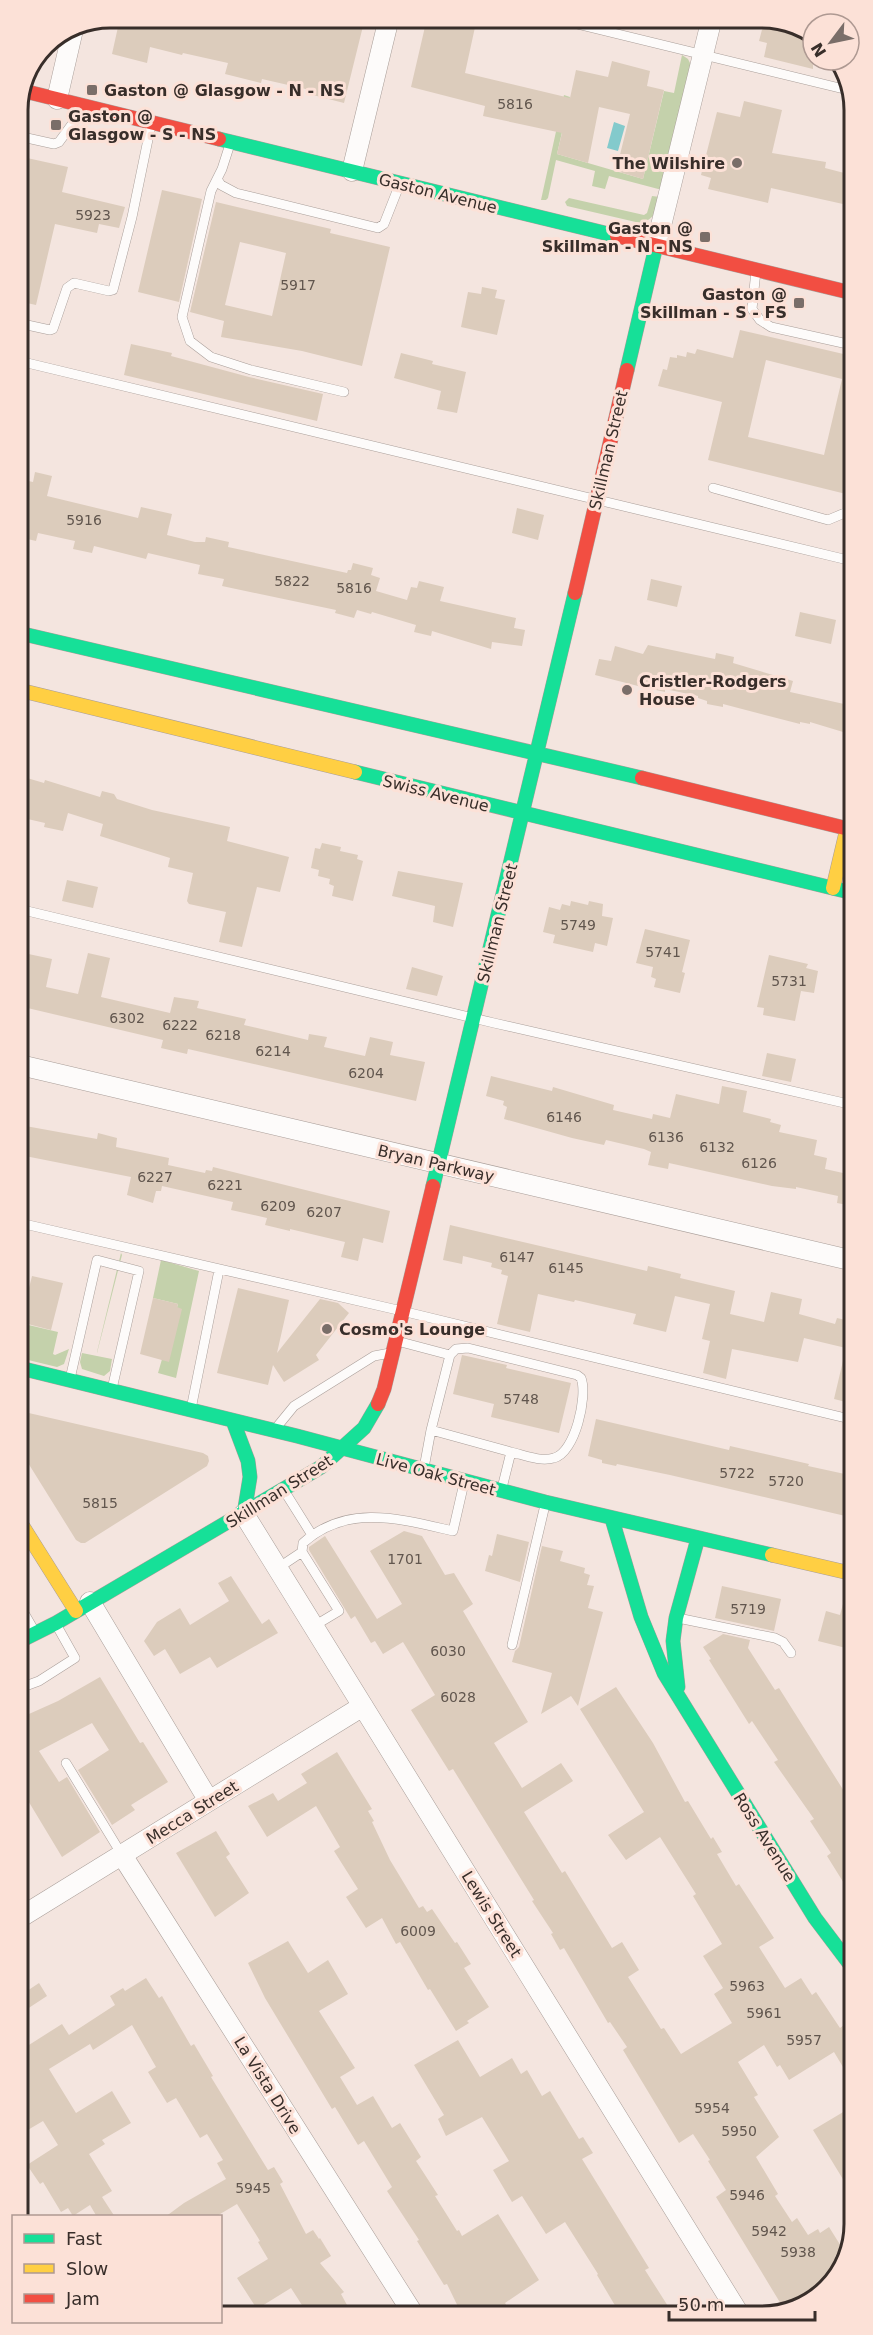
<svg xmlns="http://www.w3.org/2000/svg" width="873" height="2335" font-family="'DejaVu Sans',sans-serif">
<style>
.green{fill:#c4d1ab}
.water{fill:#83cacc}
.building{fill:#dcccbc;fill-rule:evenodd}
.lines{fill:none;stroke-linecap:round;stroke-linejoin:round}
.lane-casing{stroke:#a99e99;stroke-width:10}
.street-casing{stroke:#a99e99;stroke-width:21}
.fast-casing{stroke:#a99e99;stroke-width:15}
.slow-casing{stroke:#a99e99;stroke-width:15}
.jam-casing{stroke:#a99e99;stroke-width:15}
.lane{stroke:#fdfbfa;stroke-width:9}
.street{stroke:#fdfbfa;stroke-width:20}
.fast{stroke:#16e098;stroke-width:14}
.slow{stroke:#ffcf43;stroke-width:14}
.jam{stroke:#f24e42;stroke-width:14}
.poi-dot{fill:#7a6e69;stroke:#fce1d7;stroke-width:2}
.labels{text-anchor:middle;stroke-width:6;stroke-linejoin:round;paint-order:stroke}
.number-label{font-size:14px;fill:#61564e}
.poi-label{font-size:16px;font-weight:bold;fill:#382e2a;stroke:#fce1d7;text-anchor:start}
.street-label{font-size:16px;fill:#382e2a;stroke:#fce1d7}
.rim{fill:none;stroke:#382e2a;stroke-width:3}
</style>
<rect width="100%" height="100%" fill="#f4e5df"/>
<path class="green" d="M 682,55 L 688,59 L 691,65 L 662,190 L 609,176 L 605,189 L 592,186 L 595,171 L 556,160 L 548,198 L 546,200 L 541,200 L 564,95 L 570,97 L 557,154 L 643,179 L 664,91 L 674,93 Z
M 652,196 L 660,197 C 656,210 655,220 640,223 L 567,206 L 565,202 L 569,198 L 644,215 L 647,213 Z
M 121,1253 L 122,1255 L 97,1353 L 97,1352 Z
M 161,1260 L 199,1271 L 176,1378 L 158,1373 L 178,1304 L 153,1298 Z
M 20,1323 L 58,1332 L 53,1354 L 55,1355 L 69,1349 L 64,1364 L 57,1367 L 20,1358 Z
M 82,1353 L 112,1359 L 110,1371 L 104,1376 L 82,1369 L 80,1362 Z"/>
<path class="water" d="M 614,122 L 625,126 L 618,151 L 607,148 Z"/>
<path class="building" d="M 120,18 L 365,18 L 344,103 L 309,94 L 310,90 L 262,79 L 261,83 L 225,74 L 228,63 L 183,53 L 182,55 L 150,47 L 147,63 L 112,54 Z
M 427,18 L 477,18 L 465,73 L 570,98 L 576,70 L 608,77 L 612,61 L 650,71 L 647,86 L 664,90 L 643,179 L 616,171 L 630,114 L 599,107 L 588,163 L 557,154 L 562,133 L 483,116 L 485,106 L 411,87 Z
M 775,21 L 813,36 L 813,69 L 764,57 L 767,43 L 759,41 L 764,22 L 774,24 Z
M 744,101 L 782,110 L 772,153 L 826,162 L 825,168 L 852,175 L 852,206 L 771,188 L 768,203 L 708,189 L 711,178 L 701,175 L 717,112 L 740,117 Z
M 18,156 L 68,167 L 62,192 L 125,207 L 119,228 L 99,224 L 97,233 L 55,224 L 36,305 L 18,301 Z
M 162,190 L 202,199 L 179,302 L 138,292 Z
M 216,202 L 331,229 L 330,233 L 390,247 L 362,366 L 302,351 L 221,337 L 224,321 L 190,312 ZM 240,242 L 286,253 L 272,316 L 225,305 Z
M 482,287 L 497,290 L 495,298 L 505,300 L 497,335 L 461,327 L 468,292 L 481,294 Z
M 740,330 L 852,356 L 852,479 L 850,491 L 846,494 L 708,460 L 722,402 L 658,386 L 663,369 L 667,370 L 670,357 L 677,358 L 677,355 L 686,357 L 687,352 L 695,354 L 697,349 L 733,358 ZM 766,360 L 842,379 L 824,455 L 748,437 Z
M 131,344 L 172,353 L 171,356 L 249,377 L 323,394 L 317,421 L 124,375 Z
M 401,353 L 433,361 L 432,364 L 466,372 L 457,413 L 437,409 L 441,391 L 394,378 Z
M 35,472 L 52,476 L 47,496 L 138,518 L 141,507 L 172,514 L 167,535 L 195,542 L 205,542 L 206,537 L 229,542 L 228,547 L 347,573 L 348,570 L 351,570 L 353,563 L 373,568 L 371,575 L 380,578 L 376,591 L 407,600 L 411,587 L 417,588 L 419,581 L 444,587 L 440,601 L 516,618 L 514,628 L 525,630 L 522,646 L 492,642 L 491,649 L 432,631 L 431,636 L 414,632 L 416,625 L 372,612 L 371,614 L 357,610 L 354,618 L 335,613 L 336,610 L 222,586 L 224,579 L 198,574 L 200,565 L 148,553 L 146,559 L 94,546 L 92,553 L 73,549 L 75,541 L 38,533 L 36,541 L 19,537 L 19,479 L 33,482 Z
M 517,508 L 544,515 L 538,540 L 512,533 Z
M 651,579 L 682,586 L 677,607 L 647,600 Z
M 800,612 L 836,620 L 831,644 L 795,636 Z
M 648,645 L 715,659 L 716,653 L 734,657 L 733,663 L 793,681 L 790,692 L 853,706 L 853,735 L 810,722 L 810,724 L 800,722 L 800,724 L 723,704 L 723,707 L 707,704 L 707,701 L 698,698 L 698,696 L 665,689 L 665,692 L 638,686 L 595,675 L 599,659 L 611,661 L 615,646 L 643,654 Z
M 27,778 L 44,783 L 45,780 L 100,797 L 102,791 L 114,794 L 117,799 L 152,810 L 230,827 L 227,841 L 289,857 L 280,892 L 257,887 L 242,947 L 219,942 L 226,912 L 189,904 L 187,901 L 193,873 L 168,867 L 170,858 L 100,836 L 103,824 L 68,813 L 63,831 L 44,827 L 45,823 L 19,817 Z
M 322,843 L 341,847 L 340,851 L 358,855 L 357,859 L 363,861 L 353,901 L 332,896 L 334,886 L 329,884 L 330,879 L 318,876 L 319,870 L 311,868 L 315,848 L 320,849 Z
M 398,871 L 463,883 L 453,927 L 433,922 L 435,906 L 392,896 Z
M 67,880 L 98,887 L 93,908 L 62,901 Z
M 571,901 L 588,905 L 589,901 L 603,904 L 602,916 L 613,918 L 607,946 L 595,943 L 593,952 L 553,943 L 555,935 L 543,932 L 549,907 L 560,910 L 562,904 L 570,906 Z
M 645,929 L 690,940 L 682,972 L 685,973 L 680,993 L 654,987 L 656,979 L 651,977 L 653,967 L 636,963 Z
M 19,952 L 52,959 L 46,987 L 78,994 L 88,953 L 110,958 L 101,997 L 170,1013 L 174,997 L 199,1001 L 197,1008 L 246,1019 L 244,1025 L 308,1040 L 309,1034 L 327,1037 L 324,1047 L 365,1056 L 370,1037 L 393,1042 L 390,1055 L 425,1062 L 416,1101 L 188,1049 L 187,1054 L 161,1048 L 163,1040 L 19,1006 Z
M 769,955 L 808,964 L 806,968 L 818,971 L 814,993 L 801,991 L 795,1021 L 763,1015 L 764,1008 L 757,1007 Z
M 412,967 L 443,976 L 437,996 L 406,989 Z
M 767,1053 L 796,1059 L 791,1082 L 762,1076 Z
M 491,1076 L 552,1091 L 553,1087 L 614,1105 L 613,1110 L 652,1119 L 653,1114 L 670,1118 L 676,1094 L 719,1104 L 722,1086 L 747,1091 L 743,1112 L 771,1119 L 770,1122 L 781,1125 L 779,1132 L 817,1140 L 814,1155 L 827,1158 L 825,1169 L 843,1173 L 846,1156 L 853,1157 L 853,1206 L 837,1203 L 838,1196 L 796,1187 L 796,1189 L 772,1186 L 669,1163 L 668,1169 L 648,1165 L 651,1152 L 644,1149 L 606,1140 L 604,1145 L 572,1138 L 504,1119 L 507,1107 L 503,1105 L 504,1101 L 486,1096 Z
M 20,1125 L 97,1139 L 98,1133 L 117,1138 L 116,1147 L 169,1158 L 168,1165 L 205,1173 L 206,1170 L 212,1171 L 213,1167 L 390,1211 L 383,1243 L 363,1238 L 358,1261 L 341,1257 L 345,1242 L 290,1229 L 290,1231 L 265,1225 L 267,1218 L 231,1210 L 233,1202 L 162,1186 L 161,1191 L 156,1191 L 153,1203 L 127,1195 L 131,1177 L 20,1155 Z
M 450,1225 L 647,1271 L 648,1266 L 681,1274 L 680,1278 L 735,1291 L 730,1314 L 764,1322 L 771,1292 L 802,1299 L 799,1314 L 835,1324 L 837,1318 L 854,1322 L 854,1404 L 834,1399 L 846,1348 L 804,1338 L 798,1362 L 732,1349 L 726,1379 L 703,1373 L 710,1341 L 702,1339 L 710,1304 L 675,1296 L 666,1332 L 633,1324 L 636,1314 L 575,1300 L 574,1302 L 538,1294 L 530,1332 L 497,1324 L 508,1276 L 501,1274 L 502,1270 L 491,1267 L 492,1263 L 463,1256 L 462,1264 L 443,1260 Z
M 32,1276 L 63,1283 L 51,1330 L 20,1322 L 20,1280 L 29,1288 Z
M 238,1288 L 289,1300 L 277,1353 L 320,1299 L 338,1303 L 349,1313 L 316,1355 L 319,1360 L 284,1382 L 273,1365 L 268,1385 L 217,1373 Z
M 153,1298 L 178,1304 L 177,1307 L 182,1309 L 169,1362 L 140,1354 Z
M 462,1355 L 507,1365 L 506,1368 L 571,1383 L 559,1433 L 491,1417 L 494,1404 L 453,1394 Z
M 20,1411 L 203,1453 L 208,1456 L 209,1461 L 207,1466 L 85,1543 L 81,1543 L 76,1540 L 20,1450 Z
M 596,1419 L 729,1450 L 730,1446 L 787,1459 L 809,1464 L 808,1466 L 854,1476 L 854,1518 L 670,1475 L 617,1464 L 616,1466 L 602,1463 L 602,1460 L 588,1456 Z
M 404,1531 L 422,1536 L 445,1575 L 454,1573 L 473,1604 L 463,1611 L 528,1722 L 494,1743 L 522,1788 L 561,1763 L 573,1781 L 524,1812 L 562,1873 L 565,1871 L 612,1948 L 622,1942 L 639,1970 L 628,1977 L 661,2029 L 664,2028 L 681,2054 L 732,2023 L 714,1994 L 723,1988 L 703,1956 L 722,1944 L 693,1896 L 696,1894 L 660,1837 L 626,1860 L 608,1835 L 644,1812 L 580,1709 L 616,1687 L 653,1743 L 685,1802 L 688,1801 L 711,1839 L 713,1837 L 722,1852 L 717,1854 L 736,1886 L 739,1884 L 774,1938 L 759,1947 L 785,1988 L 801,1978 L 812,1995 L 816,1992 L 840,2028 L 844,2025 L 855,2043 L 855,2087 L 834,2052 L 789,2080 L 780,2065 L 777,2067 L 764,2045 L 738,2062 L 758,2095 L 754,2097 L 779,2137 L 756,2157 L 778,2194 L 775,2196 L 792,2222 L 797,2218 L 808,2235 L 818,2229 L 820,2233 L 829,2227 L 844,2251 L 835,2256 L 841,2266 L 836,2281 L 787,2314 L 716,2197 L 726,2190 L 708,2161 L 710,2160 L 693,2134 L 679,2143 L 623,2050 L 627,2047 L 610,2022 L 608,2023 L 564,1948 L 560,1950 L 551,1934 L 553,1933 L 532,1901 L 534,1900 L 453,1769 L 449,1771 L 411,1710 L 435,1695 L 403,1642 L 383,1654 L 375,1641 L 371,1643 L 355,1616 L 351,1619 L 309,1550 L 309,1547 L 325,1536 L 377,1619 L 402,1604 L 370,1551 Z
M 497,1534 L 529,1542 L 520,1582 L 485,1571 L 489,1555 L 492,1556 Z
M 542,1546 L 563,1551 L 560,1561 L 585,1568 L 584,1573 L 590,1575 L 587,1585 L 594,1586 L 588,1608 L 603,1612 L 578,1706 L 571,1696 L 541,1714 L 552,1673 L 512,1662 L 515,1651 L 519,1647 Z
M 231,1576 L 262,1624 L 269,1619 L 278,1633 L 217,1668 L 210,1657 L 180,1674 L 165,1649 L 154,1656 L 144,1641 L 157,1622 L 180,1608 L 190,1625 L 229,1601 L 218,1583 Z
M 722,1586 L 781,1599 L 774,1631 L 715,1618 Z
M 847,1589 L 854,1589 L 854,1650 L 818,1641 L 826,1611 L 840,1615 Z
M 723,1634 L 750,1640 L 748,1648 L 775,1690 L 779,1688 L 854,1807 L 855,1901 L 827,1856 L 831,1853 L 810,1821 L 814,1819 L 774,1762 L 778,1760 L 752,1721 L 749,1724 L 709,1660 L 711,1659 L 703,1647 Z
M 100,1677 L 140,1743 L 143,1742 L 168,1782 L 131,1805 L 135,1810 L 112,1825 L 78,1770 L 109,1750 L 92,1723 L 39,1751 L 59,1782 L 67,1777 L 100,1832 L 62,1857 L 21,1789 L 20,1718 L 58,1701 Z
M 337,1752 L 372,1809 L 368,1811 L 374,1821 L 372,1822 L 390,1860 L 419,1908 L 423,1906 L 427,1912 L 432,1909 L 455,1943 L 457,1942 L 471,1964 L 464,1968 L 489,2007 L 467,2021 L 469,2023 L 456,2031 L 430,1989 L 428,1990 L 400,1942 L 396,1944 L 382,1918 L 366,1928 L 346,1897 L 358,1889 L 334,1851 L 340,1847 L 316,1806 L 267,1837 L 248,1806 L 273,1793 L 278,1801 L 307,1783 L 301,1774 Z
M 216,1831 L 230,1854 L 226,1857 L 249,1893 L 215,1917 L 176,1853 Z
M 288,1941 L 308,1973 L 328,1960 L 348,1994 L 319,2011 L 355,2068 L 340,2077 L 357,2105 L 373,2096 L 392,2128 L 400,2123 L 421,2157 L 416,2161 L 438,2195 L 435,2196 L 457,2231 L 459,2230 L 462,2236 L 498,2214 L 539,2280 L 505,2303 L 512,2315 L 462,2315 L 447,2284 L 444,2285 L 417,2241 L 419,2240 L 387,2191 L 392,2187 L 364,2141 L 358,2145 L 335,2107 L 332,2109 L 265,1998 L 248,1963 Z
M 146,1978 L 159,1998 L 162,1996 L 191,2046 L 194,2044 L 213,2076 L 211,2077 L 268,2170 L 274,2167 L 283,2182 L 280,2184 L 306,2234 L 313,2230 L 319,2239 L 320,2238 L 331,2256 L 320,2263 L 344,2292 L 341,2294 L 353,2316 L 309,2316 L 291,2288 L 257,2309 L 237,2278 L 268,2259 L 258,2242 L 260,2241 L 237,2204 L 215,2217 L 165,2217 L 184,2203 L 226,2179 L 217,2163 L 223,2160 L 207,2134 L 200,2138 L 176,2098 L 167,2103 L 148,2072 L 156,2067 L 132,2025 L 93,2050 L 90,2044 L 49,2069 L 76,2113 L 112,2091 L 131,2123 L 102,2140 L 105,2144 L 89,2154 L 112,2191 L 102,2197 L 115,2217 L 97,2217 L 90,2205 L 73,2216 L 68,2208 L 61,2212 L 43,2182 L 40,2184 L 27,2165 L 58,2145 L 43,2121 L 21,2134 L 21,2050 L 62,2024 L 69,2035 L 115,2005 L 110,1996 L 123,1988 L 125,1991 Z
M 39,1983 L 47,1996 L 21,2013 L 21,1995 Z
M 458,2040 L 480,2077 L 512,2058 L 521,2074 L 527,2070 L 542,2096 L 550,2091 L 579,2139 L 583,2137 L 593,2153 L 582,2159 L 649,2268 L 645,2270 L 673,2314 L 620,2314 L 597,2275 L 598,2274 L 565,2222 L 546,2234 L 522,2196 L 512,2202 L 493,2170 L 509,2161 L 482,2117 L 446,2136 L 438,2119 L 444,2115 L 414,2065 Z
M 855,2105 L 855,2199 L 813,2130 Z"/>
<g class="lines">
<g class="lane-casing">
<path id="lane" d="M 552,18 L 852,91
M 18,136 L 54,144 L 59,142 L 84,108
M 230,144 L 222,169 L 211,191 L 182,317 L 190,341 L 211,357 L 251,370 L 344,392
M 217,179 L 221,185 L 236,193 L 378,228 L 384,224 L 399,186
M 756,271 L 752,309 L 760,320 L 771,327 L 852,345
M 18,323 L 50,330 L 53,329 L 67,288 L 74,283 L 109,291 L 113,290 L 132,217 L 151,125
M 19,361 L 852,561
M 713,488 L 828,520 L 847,512 L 852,497
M 19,909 L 494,1023 L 853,1105
M 20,1223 L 402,1311 L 854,1420
M 397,1341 L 450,1355
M 70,1379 L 97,1260 L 139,1271 L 112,1389
M 191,1409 L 219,1270
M 276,1428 L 294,1406 L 374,1356 L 390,1353
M 424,1468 L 431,1430
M 502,1488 L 511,1452 L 431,1430 L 450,1355 L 456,1349 L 468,1348 L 577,1375 L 581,1378 C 588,1396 575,1453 554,1458 C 540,1462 524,1455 511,1452
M 285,1492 L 312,1535
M 278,1568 L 302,1552
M 20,1606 L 35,1632
M 678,1618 L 775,1638 L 783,1642 L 791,1653
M 314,1626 L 339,1611 L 302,1552 L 303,1543 C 347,1503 401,1519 453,1531 L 464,1483
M 512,1645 L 545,1505
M 20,1688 L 39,1681 L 75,1658 L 57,1626
M 66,1763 L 122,1855"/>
</g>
<g class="street-casing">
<path id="street" d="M 57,99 L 72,34
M 352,171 L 389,18
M 656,246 L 712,18
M 20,1065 L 854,1261
M 244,1514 L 739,2314
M 90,1602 L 209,1801
M 122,1855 L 414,2315
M 21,1917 L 363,1706"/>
</g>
<g class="fast-casing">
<path id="fast" d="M 219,139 L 617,236
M 627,370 L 656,246
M 19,633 L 642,778
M 355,772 L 853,893
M 433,1186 L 575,593
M 20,1368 L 297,1436 L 545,1502 L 772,1555
M 233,1421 L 248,1461 L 250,1477 L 244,1514
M 612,1519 L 641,1617 L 664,1673 L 815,1918 L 855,1971
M 20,1641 L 56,1623 L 321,1467 L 364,1428 L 378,1404
M 678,1687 L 673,1641 L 676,1618 L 698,1538"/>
</g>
<g class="slow-casing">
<path id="slow" d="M 19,690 L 355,772
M 833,888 L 847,829
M 20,1522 L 76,1611
M 772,1555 L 854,1574"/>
</g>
<g class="jam-casing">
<path id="jam" d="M 24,91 L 219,139
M 617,236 L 852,293
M 575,593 L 627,370
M 642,778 L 853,830
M 378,1404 L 384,1389 L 433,1186"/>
</g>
<use href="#lane" class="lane"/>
<use href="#street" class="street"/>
<use href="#fast" class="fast"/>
<use href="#slow" class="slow"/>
<use href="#jam" class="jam"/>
</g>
<g class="poi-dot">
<rect x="86" y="84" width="12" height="12" rx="3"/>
<rect x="50" y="119" width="12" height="12" rx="3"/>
<circle cx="737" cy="163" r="6"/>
<rect x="699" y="231" width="12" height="12" rx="3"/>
<rect x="793" y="297" width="12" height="12" rx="3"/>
<circle cx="627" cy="690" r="6"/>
<circle cx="327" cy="1329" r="6"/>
</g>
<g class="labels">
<g class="number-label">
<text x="515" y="109">5816</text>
<text x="93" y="220">5923</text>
<text x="298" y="290">5917</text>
<text x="84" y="525">5916</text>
<text x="292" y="586">5822</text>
<text x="354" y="593">5816</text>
<text x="578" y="930">5749</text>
<text x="663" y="957">5741</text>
<text x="789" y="986">5731</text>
<text x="127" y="1023">6302</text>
<text x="180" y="1030">6222</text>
<text x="223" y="1040">6218</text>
<text x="273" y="1056">6214</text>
<text x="366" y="1078">6204</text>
<text x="564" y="1122">6146</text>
<text x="666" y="1142">6136</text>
<text x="717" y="1152">6132</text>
<text x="759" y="1168">6126</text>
<text x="155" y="1182">6227</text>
<text x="225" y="1190">6221</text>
<text x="278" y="1211">6209</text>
<text x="324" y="1217">6207</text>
<text x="517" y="1262">6147</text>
<text x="566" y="1273">6145</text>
<text x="521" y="1404">5748</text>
<text x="737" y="1478">5722</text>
<text x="786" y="1486">5720</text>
<text x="100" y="1508">5815</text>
<text x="405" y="1564">1701</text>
<text x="748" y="1614">5719</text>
<text x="448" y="1656">6030</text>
<text x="458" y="1702">6028</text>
<text x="418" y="1936">6009</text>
<text x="747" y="1991">5963</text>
<text x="764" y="2018">5961</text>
<text x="804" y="2045">5957</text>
<text x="712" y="2113">5954</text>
<text x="739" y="2136">5950</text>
<text x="253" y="2193">5945</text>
<text x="747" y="2200">5946</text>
<text x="769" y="2236">5942</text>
<text x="798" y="2257">5938</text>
</g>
<g class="poi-label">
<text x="104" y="96">Gaston @ Glasgow - N - NS</text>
<text x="68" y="122">Gaston @<tspan x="68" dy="18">Glasgow - S - NS</tspan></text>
<text x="725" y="169" text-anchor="end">The Wilshire</text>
<text x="693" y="234" text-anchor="end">Gaston @<tspan x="693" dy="18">Skillman - N - NS</tspan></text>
<text x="787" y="300" text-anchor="end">Gaston @<tspan x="787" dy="18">Skillman - S - FS</tspan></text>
<text x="639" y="687">Cristler-Rodgers<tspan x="639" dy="18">House</tspan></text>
<text x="339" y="1335">Cosmo's Lounge</text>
</g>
<g class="street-label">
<text transform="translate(438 193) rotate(14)" y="6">Gaston Avenue</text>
<text transform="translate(608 450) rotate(-77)" y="6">Skillman Street</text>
<text transform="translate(436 793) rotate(14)" y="6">Swiss Avenue</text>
<text transform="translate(497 923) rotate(-76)" y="6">Skillman Street</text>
<text transform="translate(436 1163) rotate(13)" y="6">Bryan Parkway</text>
<text transform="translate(436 1474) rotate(15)" y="6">Live Oak Street</text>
<text transform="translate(279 1491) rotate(-32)" y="6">Skillman Street</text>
<text transform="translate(192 1812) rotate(-32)" y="6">Mecca Street</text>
<text transform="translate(765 1837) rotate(58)" y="6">Ross Avenue</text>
<text transform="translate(492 1914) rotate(58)" y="6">Lewis Street</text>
<text transform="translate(268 2085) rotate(58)" y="6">La Vista Drive</text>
</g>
</g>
<path d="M0 0H873V2335H0ZM110 28H762A82 82 0 0 1 844 110V2224A82 82 0 0 1 762 2306H110A82 82 0 0 1 28 2224V110A82 82 0 0 1 110 28Z" fill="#fce1d7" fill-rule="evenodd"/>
<path class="rim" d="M110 28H762A82 82 0 0 1 844 110V2224A82 82 0 0 1 762 2306H110A82 82 0 0 1 28 2224V110A82 82 0 0 1 110 28Z"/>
<rect x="12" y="2215" width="210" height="108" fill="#fce1d7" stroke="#ae9992" stroke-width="1.5"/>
<rect x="24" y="2234" width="30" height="9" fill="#16e098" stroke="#ae9992" stroke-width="1.5"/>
<text x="66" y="2245" font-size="18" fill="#382e2a">Fast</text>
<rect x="24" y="2264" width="30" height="9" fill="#ffcf43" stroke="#ae9992" stroke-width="1.5"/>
<text x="66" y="2275" font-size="18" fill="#382e2a">Slow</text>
<rect x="24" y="2294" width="30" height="9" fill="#f24e42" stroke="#ae9992" stroke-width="1.5"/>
<text x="66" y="2305" font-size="18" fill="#382e2a">Jam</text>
<g transform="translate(831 42) rotate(238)"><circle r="28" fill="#fce1d7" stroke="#ae9992" stroke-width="1.5"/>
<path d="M0-4.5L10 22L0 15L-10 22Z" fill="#7a6e69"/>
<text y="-9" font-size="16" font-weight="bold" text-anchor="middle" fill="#382e2a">N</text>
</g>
<path d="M669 2311v9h146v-9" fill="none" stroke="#382e2a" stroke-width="3"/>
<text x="678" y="2311" font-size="18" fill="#382e2a" stroke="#fce1d7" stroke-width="4.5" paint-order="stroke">50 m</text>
</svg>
